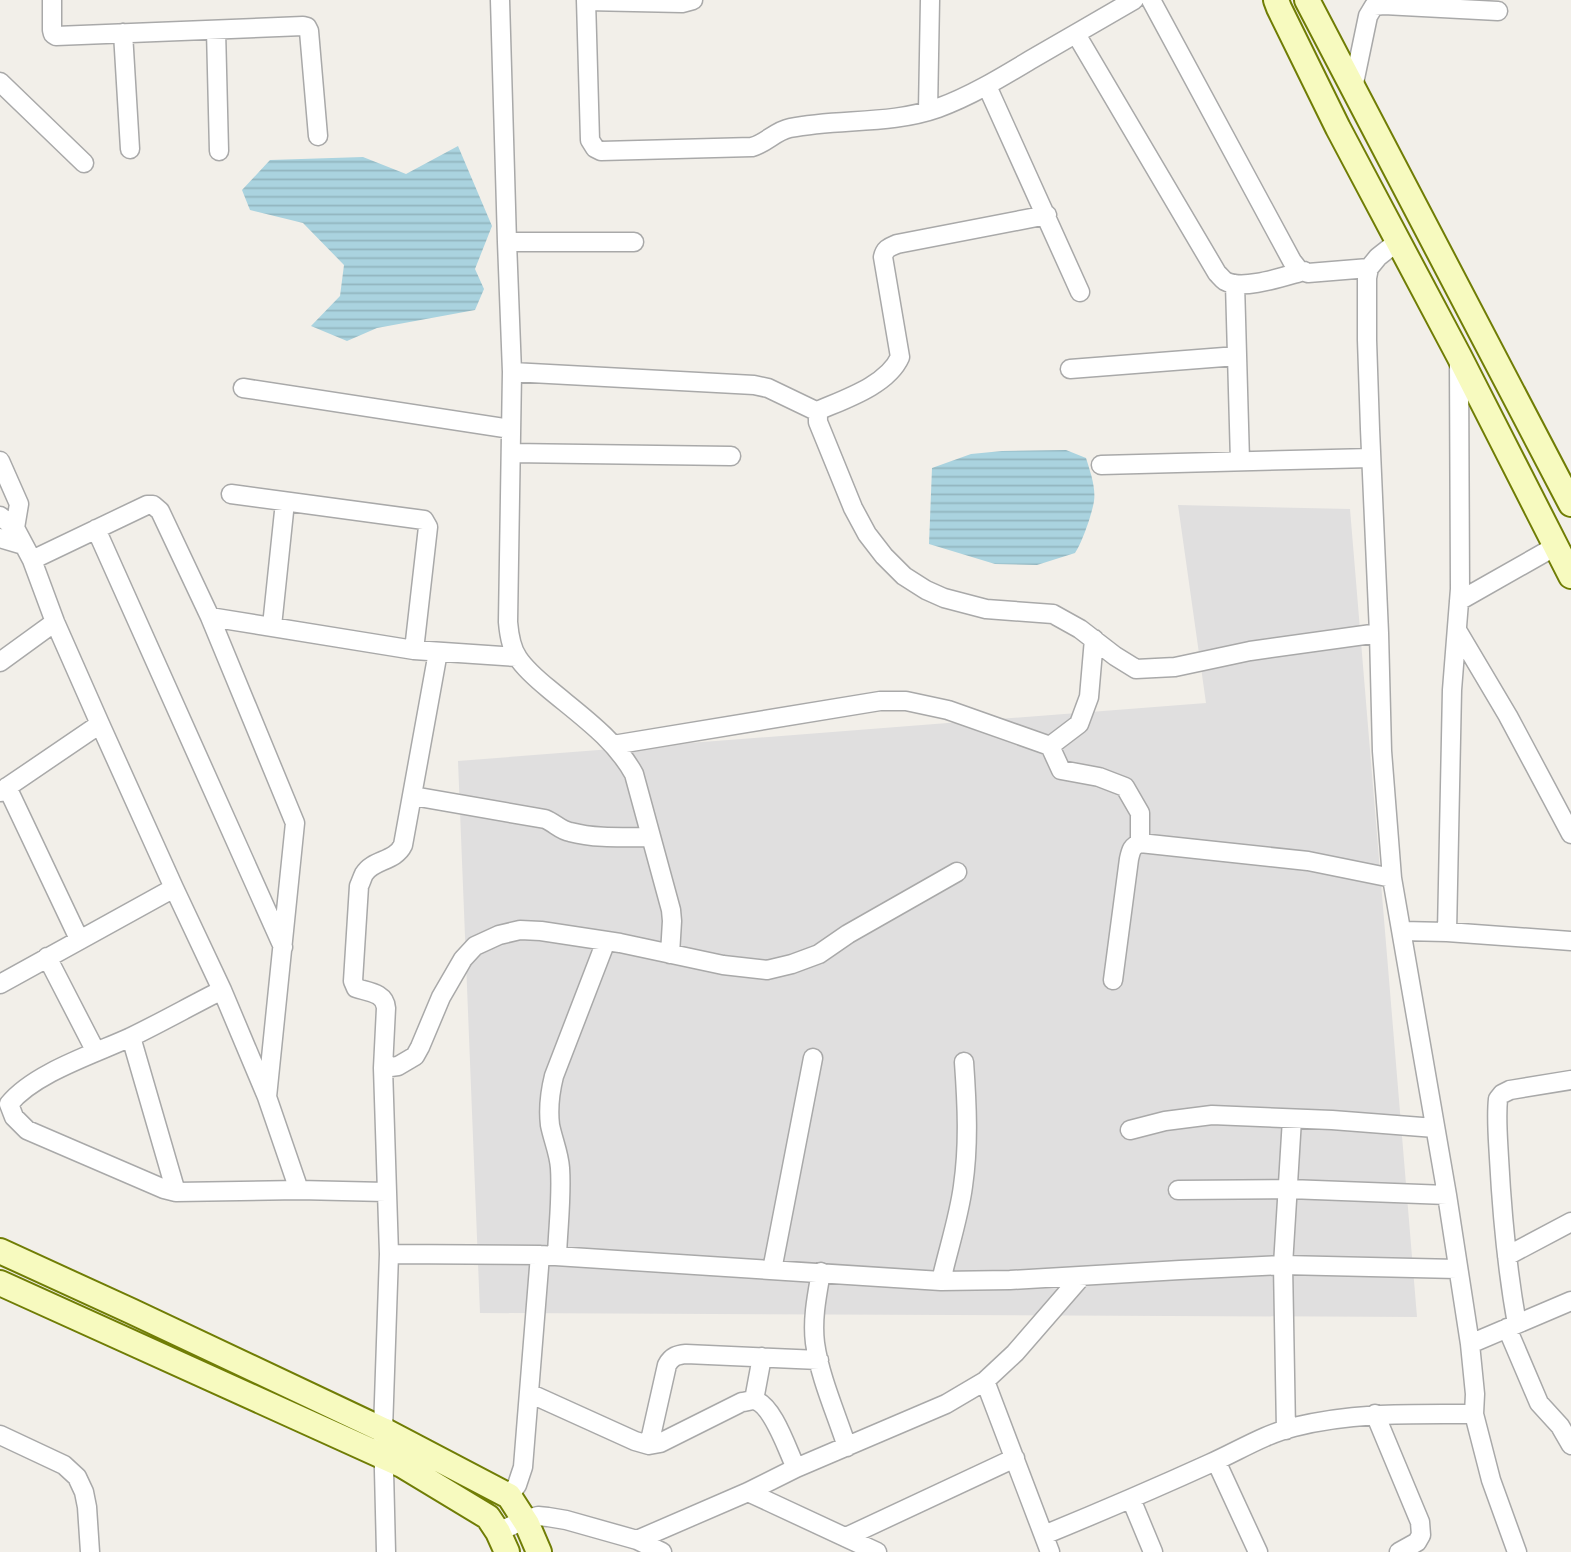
<svg xmlns="http://www.w3.org/2000/svg" width="1571" height="1552" font-family="Ubuntu,sans-serif">
<style>
.residential{fill:#e0dfdf}
.water{fill:url(#water-rules)}
.lines{fill:none;stroke-linecap:round;stroke-linejoin:round}
.street-casing{stroke:#a9a9a9;stroke-width:21}
.secondary-casing{stroke:#707d05;stroke-width:28}
.street{stroke:#fff;stroke-width:18}
.secondary{stroke:#f7fabf;stroke-width:24}
</style>
<defs>
<pattern id="water-rules" width="6" height="5" patternUnits="userSpaceOnUse" patternTransform="scale(1.75)"><rect width="6" height="5" fill="#aad3df"/><path d="M0 2.5h6" fill="none" stroke="#92b5bf"/></pattern>
</defs>
<rect width="100%" height="100%" fill="#f2efe9"/>
<path class="residential" d="M 1178,505 L 1350,509 L 1417,1317 L 480,1313 L 458,761 L 1206,703 Z"/>
<path class="water" d="M 458,146 L 492,226 L 475,269 L 484,289 L 475,310 L 377,328 L 347,341 L 311,326 L 340,296 L 344,265 L 303,223 L 250,210 L 242,190 L 270,160 L 363,157 L 406,174 Z
M 1066,450 L 1086,458 C 1090,471 1096,487 1094,501 C 1092,514 1082,543 1075,553 L 1037,565 L 995,564 L 929,544 L 932,468 L 971,454 L 1002,451 Z"/>
<g class="lines">
<g class="street-casing">
<path id="street" d="M 52,0 L 52,30 L 53,34 L 56,36 L 303,26 L 307,27 L 309,31 L 318,136
M 500,0 L 507,242 L 512,372 L 508,622 C 509,634 511,648 518,658 C 526,670 538,680 549,689 C 580,715 615,739 634,774 L 671,910 L 672,921 L 670,954
M 586,0 L 590,140 L 595,148 L 601,151 L 752,147 C 767,143 775,131 790,128 C 839,118 890,125 938,108 C 971,96 1002,77 1032,59 C 1066,39 1100,20 1134,0
M 1151,0 L 1292,261 L 1299,270 L 1308,273 L 1369,268
M 586,1 L 682,3 L 693,0
M 216,30 L 219,151
M 123,33 L 130,149
M 1076,34 L 1217,273 C 1220,276 1222,279 1225,281 C 1243,291 1285,276 1304,271
M 0,82 L 84,163
M 987,86 L 1080,292
M 1353,88 L 1368,16 L 1374,6 L 1384,5 L 1498,11
M 928,111 L 930,0
M 1047,215 L 897,244 C 890,247 885,248 883,257 L 900,357 C 888,384 848,398 822,409 C 817,413 818,416 818,422 L 853,508 L 867,534 L 884,556 L 904,576 L 926,590 L 944,598 L 986,609 L 1053,614 L 1080,629 L 1115,656 L 1136,669 L 1175,667 L 1250,651 L 1379,633
M 507,242 L 634,242
M 1397,242 L 1378,257 L 1369,268 L 1367,278 L 1367,340 L 1370,429 L 1379,633 L 1382,751 L 1392,878 L 1447,1195 L 1470,1344 L 1475,1394 L 1474,1414 L 1491,1480 L 1517,1552
M 1235,284 L 1240,461
M 1070,369 L 1237,356
M 512,372 L 754,385 L 768,388 L 818,412
M 243,388 L 511,429
M 511,453 L 731,456
M 0,461 L 19,504 L 15,528
M 1101,465 L 1371,458
M 231,494 L 424,520 L 428,527 L 414,650
M 0,516 L 15,528 L 32,560 L 55,622 L 100,724 L 174,888 L 222,990 L 267,1097 L 299,1190
M 96,529 L 283,947
M 0,538 L 23,545
M 32,560 L 147,505 L 153,505 L 160,511 L 210,617 L 295,823 L 267,1097
M 1459,601 L 1556,546
M 210,617 L 414,650 L 517,657
M 272,626 L 285,502
M 1457,630 L 1508,716 L 1571,834
M 0,662 L 55,622
M 613,745 L 880,701 L 906,701 L 948,710 L 1050,746 L 1061,770 L 1099,777 L 1125,787 L 1140,813 L 1140,843
M 1050,746 L 1079,724 L 1089,697 L 1094,639
M 7,787 L 79,939
M 0,792 L 100,724
M 413,796 L 545,819 C 555,823 560,830 570,832 C 596,839 625,837 651,837
M 1402,931 L 1447,932 L 1571,941
M 1447,932 L 1452,690 L 1460,589 L 1459,362
M 47,957 L 96,1052
M 1113,980 L 1129,859 C 1131,850 1132,846 1140,843 L 1308,861 L 1392,878
M 0,984 L 174,888
M 222,990 C 192,1005 162,1022 131,1037 C 94,1054 34,1073 9,1104 L 14,1117 L 27,1130 L 164,1189 L 176,1192 L 299,1190 L 386,1192
M 131,1037 L 176,1192
M 383,1068 L 398,1066 L 415,1056 L 420,1047 L 441,997 L 463,959 L 475,946 L 499,935 L 520,930 L 541,931 L 620,943 L 723,965 L 767,970 L 792,964 L 819,954 L 848,934 L 957,872
M 1130,1130 L 1165,1121 L 1212,1115 L 1332,1120 L 1435,1128
M 1178,1190 L 1289,1189 L 1447,1195
M 389,1254 L 540,1255 L 941,1281 L 1010,1280 L 1180,1270 L 1283,1265 L 1457,1269
M 557,1256 C 558,1227 562,1197 560,1168 C 559,1153 553,1140 550,1125 C 548,1108 550,1092 554,1076 L 606,941
M 1507,1256 L 1571,1222
M 772,1270 L 813,1058
M 821,1272 C 817,1295 812,1319 815,1343 C 820,1378 836,1413 847,1447
M 941,1281 C 948,1250 959,1217 963,1186 C 969,1145 967,1104 964,1062
M 1517,1324 C 1507,1269 1502,1214 1499,1158 C 1498,1139 1496,1118 1498,1099 L 1502,1094 L 1510,1090 L 1571,1080
M 1507,1328 L 1539,1403 L 1560,1426 L 1571,1445
M 1470,1344 L 1571,1301
M 985,1381 L 1050,1552
M 529,1393 L 635,1441 L 649,1445 L 660,1443 L 742,1402 C 746,1402 750,1400 754,1400 C 773,1404 788,1452 796,1468
M 754,1400 L 762,1357
M 1375,1414 L 1420,1522 L 1421,1535 L 1417,1542 L 1399,1552
M 1286,1430 L 1283,1265 L 1292,1119
M 0,1435 L 64,1465 L 77,1477 L 84,1492 L 87,1507 L 90,1552
M 649,1445 L 667,1365 C 672,1356 677,1355 686,1354 L 819,1360
M 1216,1461 L 1258,1552
M 748,1492 L 877,1552
M 509,1496 L 517,1485 L 523,1467 L 540,1255
M 1131,1499 L 1153,1552
M 498,1532 L 524,1520 L 538,1516 L 548,1517 L 566,1520 L 637,1540 L 662,1552
M 1044,1535 C 1100,1512 1156,1488 1211,1463 C 1238,1451 1265,1434 1294,1427 C 1355,1412 1411,1414 1474,1414
M 846,1537 L 1015,1458
M 637,1540 L 748,1492 L 796,1468 L 946,1404 L 985,1381 L 1015,1353 L 1081,1277
M 386,1552 L 383,1430 L 389,1254 L 383,1068 L 386,1008 C 385,993 369,992 356,988 L 353,981 L 359,886 C 361,882 362,878 364,874 C 373,859 395,862 403,845 L 438,652"/>
</g>
<g class="secondary-casing">
<path id="secondary" d="M 1276,0 L 1279,8 L 1338,128 L 1459,356 L 1571,576
M 1307,0 L 1571,504
M 0,1251 L 131,1311 L 383,1430 L 509,1496 L 527,1524 L 539,1552
M 0,1283 L 402,1465 L 488,1517 L 498,1532 L 507,1552"/>
</g>
<use href="#street" class="street"/>
<use href="#secondary" class="secondary"/>
</g>
</svg>
